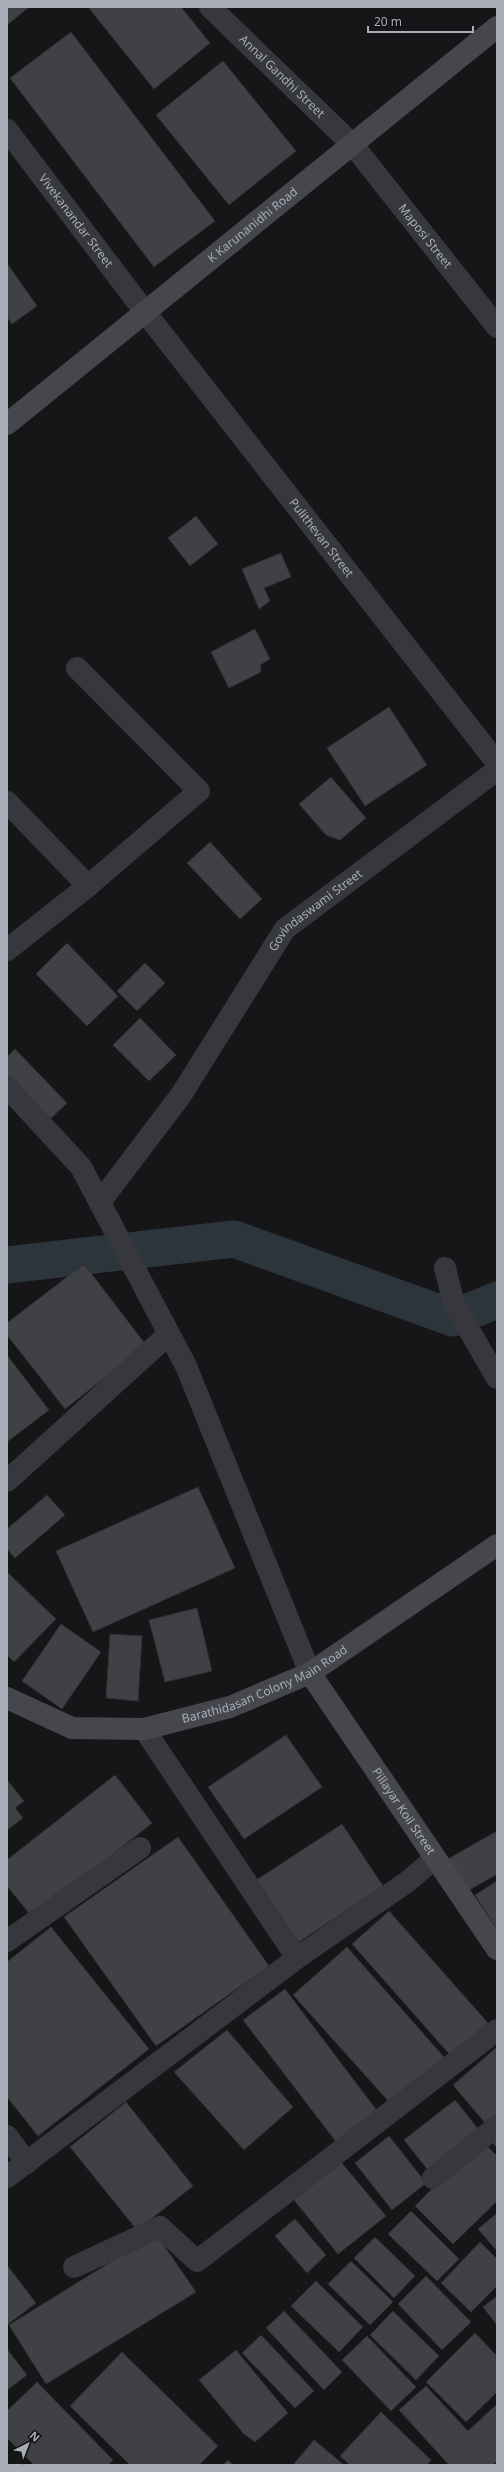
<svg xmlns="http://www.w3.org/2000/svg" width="504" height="2472" font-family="'Noto Sans',sans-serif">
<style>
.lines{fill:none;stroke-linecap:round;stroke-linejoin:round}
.canal{stroke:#2c353c;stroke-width:37}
.building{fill:#404145;stroke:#303034}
.street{stroke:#37383d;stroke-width:22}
.secondary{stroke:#45474d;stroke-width:22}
.labels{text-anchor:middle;stroke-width:3.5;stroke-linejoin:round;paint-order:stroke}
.street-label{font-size:12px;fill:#a8adb8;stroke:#111113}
</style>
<rect width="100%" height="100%" fill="#161618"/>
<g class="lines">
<path class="canal" d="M 7,1265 L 234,1239 L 453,1318 L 497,1300"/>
</g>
<path class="building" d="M 7,7 L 29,7 L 7,25 Z
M 88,7 L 181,7 L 210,43 L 154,89 Z
M 71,32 L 215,221 L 154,267 L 10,78 Z
M 223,61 L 296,151 L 229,205 L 156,115 Z
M 7,263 L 37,306 L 12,324 L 7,317 Z
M 196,516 L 218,544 L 190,566 L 168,538 Z
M 281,553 L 291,577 L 264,588 L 270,601 L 259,609 L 242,569 Z
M 255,629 L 270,659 L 260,665 L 261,672 L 229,688 L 211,652 Z
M 389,707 L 427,765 L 365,806 L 327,748 Z
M 331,777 L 366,818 L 340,840 L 326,835 L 299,804 Z
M 210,842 L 262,899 L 240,919 L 187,863 Z
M 67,943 L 118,996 L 87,1026 L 36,974 Z
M 145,963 L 165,983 L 137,1011 L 117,991 Z
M 140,1018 L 176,1055 L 149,1081 L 113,1045 Z
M 15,1049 L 67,1103 L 48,1121 L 7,1079 L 7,1057 Z
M 84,1264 L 146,1345 L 65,1409 L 7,1335 L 7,1323 Z
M 7,1355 L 49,1410 L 7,1442 Z
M 198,1487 L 235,1568 L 93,1632 L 56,1551 Z
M 47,1495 L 65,1515 L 15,1558 L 7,1549 L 7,1529 Z
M 7,1572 L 56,1619 L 14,1662 L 7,1655 Z
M 197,1608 L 212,1671 L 165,1682 L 149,1620 Z
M 61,1624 L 101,1652 L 62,1709 L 22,1681 Z
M 110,1634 L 142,1636 L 138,1701 L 106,1698 Z
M 286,1735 L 322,1787 L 244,1839 L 208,1787 Z
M 115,1775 L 152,1823 L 33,1918 L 7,1886 L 7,1860 Z
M 7,1780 L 24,1801 L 15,1808 L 23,1818 L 7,1830 Z
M 342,1824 L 383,1886 L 296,1944 L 255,1881 Z
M 497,1831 L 497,1874 L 466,1892 L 448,1859 Z
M 178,1837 L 269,1966 L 156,2046 L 64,1917 Z
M 497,1881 L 497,1929 L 475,1895 Z
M 389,1911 L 488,2023 L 451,2056 L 352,1944 Z
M 51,1927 L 149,2049 L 38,2136 L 7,2097 L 7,1962 Z
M 347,1947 L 444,2057 L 391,2104 L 293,1995 Z
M 285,1989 L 378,2112 L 337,2143 L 243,2020 Z
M 227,2030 L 293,2107 L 244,2150 L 174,2072 Z
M 497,2047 L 497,2115 L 486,2124 L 453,2085 Z
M 455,2100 L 479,2130 L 428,2170 L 404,2140 Z
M 126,2102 L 193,2186 L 137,2230 L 70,2147 Z
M 389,2136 L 426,2183 L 392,2210 L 355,2163 Z
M 497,2137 L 497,2148 L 492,2142 Z
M 481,2140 L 497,2156 L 497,2201 L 453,2244 L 415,2206 Z
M 341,2162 L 386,2216 L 338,2254 L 294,2200 Z
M 411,2211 L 459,2259 L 437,2281 L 388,2234 Z
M 497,2213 L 497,2251 L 478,2229 Z
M 295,2219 L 326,2255 L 307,2273 L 275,2236 Z
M 156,2234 L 196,2292 L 46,2384 L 9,2325 Z
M 375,2237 L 415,2276 L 394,2298 L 354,2258 Z
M 480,2242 L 497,2259 L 497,2286 L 471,2312 L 441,2283 Z
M 351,2261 L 393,2302 L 370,2325 L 328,2284 Z
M 7,2265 L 36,2303 L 7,2325 Z
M 426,2276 L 471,2322 L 442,2350 L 398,2304 Z
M 316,2281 L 363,2327 L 339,2352 L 291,2306 Z
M 497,2296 L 497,2325 L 483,2307 Z
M 284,2311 L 342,2372 L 324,2390 L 266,2328 Z
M 393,2311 L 439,2356 L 416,2380 L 370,2335 Z
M 475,2333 L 497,2356 L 497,2392 L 466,2422 L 426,2382 Z
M 261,2335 L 314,2391 L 295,2408 L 242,2353 Z
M 367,2336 L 416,2387 L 391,2411 L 342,2360 Z
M 7,2349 L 27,2375 L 7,2390 Z
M 236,2350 L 288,2413 L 255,2442 L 244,2434 L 199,2380 Z
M 122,2352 L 218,2446 L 199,2465 L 130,2465 L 70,2406 Z
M 37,2382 L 113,2460 L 108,2465 L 34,2465 L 7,2438 L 7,2411 Z
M 426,2386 L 468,2431 L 497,2404 L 497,2461 L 493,2465 L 449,2465 L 399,2410 Z
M 381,2412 L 431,2460 L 427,2465 L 350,2465 L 340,2456 Z
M 314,2440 L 344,2465 L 293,2465 Z
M 228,2460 L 233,2465 L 223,2465 Z"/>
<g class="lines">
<g class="street">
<path id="s1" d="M 210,7 L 353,145 L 497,327"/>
<path id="s2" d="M 7,130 L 145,312 L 497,763"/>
<path d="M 7,802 L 88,886"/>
<path d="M 7,950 L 88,886 L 199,791 L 77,668"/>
<path d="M 7,1087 L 81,1167 L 186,1366 L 310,1673"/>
<path id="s3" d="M 100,1202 L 181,1095 L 285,929 L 497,770"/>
<path d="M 445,1268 L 454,1304 L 497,1378"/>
<path d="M 7,1481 L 169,1334"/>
<path d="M 144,1729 L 297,1958"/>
<path d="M 7,1941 L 140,1848"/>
<path d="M 7,2136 L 27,2163"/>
<path d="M 7,2177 L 297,1958 L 407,1882 L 435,1858"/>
<path d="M 433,2178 L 497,2126"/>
<path d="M 74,2267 L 160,2227 L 197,2261 L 497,2030"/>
</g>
<g class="secondary">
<path id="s4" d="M 7,424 L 497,27"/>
<path id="s5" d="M 310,1673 L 497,1949"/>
<path id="s6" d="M 7,1698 L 72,1728 L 144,1729 L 230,1707 L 310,1673 L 497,1545"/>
</g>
</g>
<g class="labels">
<g class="street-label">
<text dy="4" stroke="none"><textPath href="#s1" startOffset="100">Annal Gandhi Street</textPath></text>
<text dy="4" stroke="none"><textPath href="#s2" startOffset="114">Vivekanandar Street</textPath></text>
<text dy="4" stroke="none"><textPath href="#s4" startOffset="316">K Karunanidhi Road</textPath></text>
<text dy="4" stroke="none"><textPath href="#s1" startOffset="315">Maposi Street</textPath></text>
<text dy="4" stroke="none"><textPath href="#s2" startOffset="515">Pulithevan Street</textPath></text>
<text dy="4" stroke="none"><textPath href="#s3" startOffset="365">Govindaswami Street</textPath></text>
<text dy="4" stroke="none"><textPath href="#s6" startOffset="273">Barathidasan Colony Main Road</textPath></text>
<text dy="4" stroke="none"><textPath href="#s5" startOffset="167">Pillayar Koil Street</textPath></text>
</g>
</g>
<rect width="504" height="2472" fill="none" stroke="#a8adb8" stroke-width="16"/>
<g transform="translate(28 2444) rotate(42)" stroke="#111113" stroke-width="3" paint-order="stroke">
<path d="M0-3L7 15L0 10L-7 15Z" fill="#a8adb8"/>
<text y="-6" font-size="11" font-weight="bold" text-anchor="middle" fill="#a8adb8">N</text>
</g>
<path d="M368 26v6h105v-6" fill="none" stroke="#a8adb8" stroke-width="2"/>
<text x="374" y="26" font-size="12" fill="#a8adb8" stroke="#111113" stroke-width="3" paint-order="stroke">20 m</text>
</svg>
